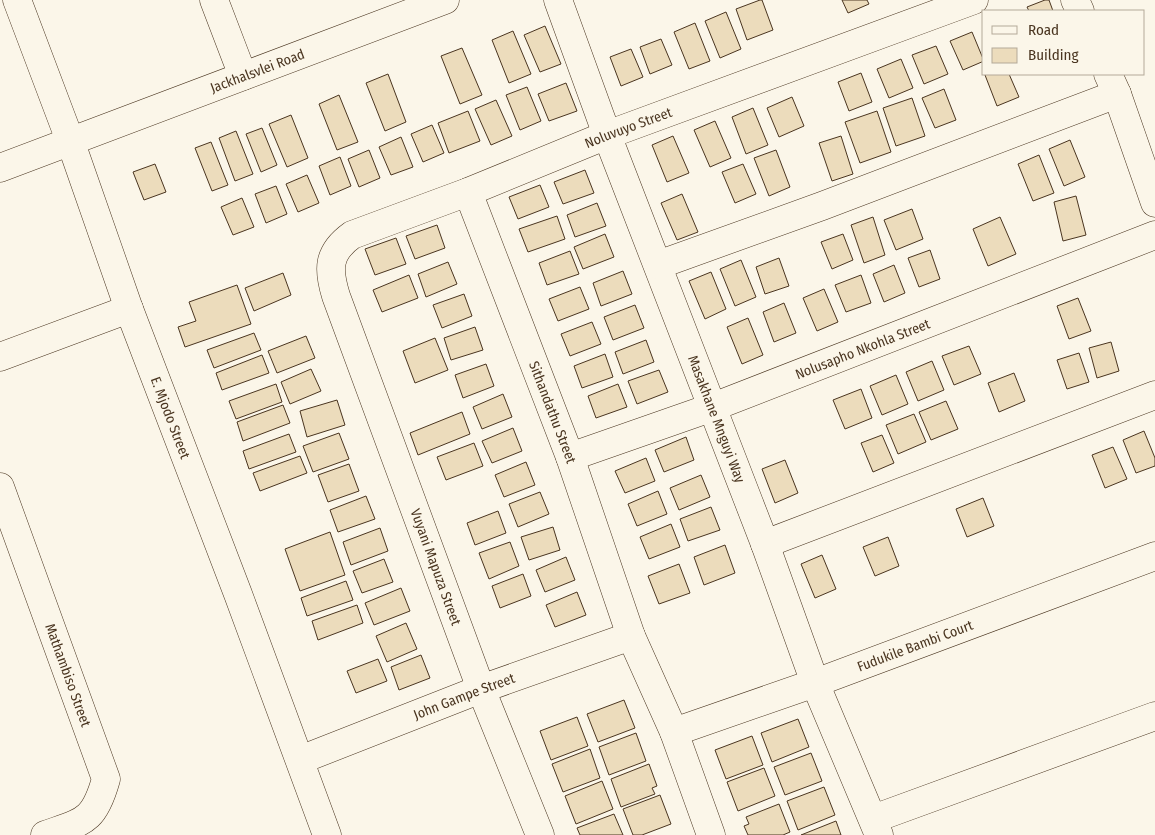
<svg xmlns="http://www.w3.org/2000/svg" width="1155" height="835" font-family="'Fira Sans Condensed',sans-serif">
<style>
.building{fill:#ecdcbc;stroke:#4a3520}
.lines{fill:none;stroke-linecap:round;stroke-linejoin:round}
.minor-casing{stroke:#4a3520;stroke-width:29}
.minor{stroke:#fbf6e9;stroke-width:28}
.labels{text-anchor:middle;stroke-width:4;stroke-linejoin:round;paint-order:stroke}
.street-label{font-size:14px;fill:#4a3520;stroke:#fbf6e9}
</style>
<rect width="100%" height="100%" fill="#fbf6e9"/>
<path class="building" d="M 760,0 L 762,0 L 773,30 L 747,40 L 736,9 Z
M 842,0 L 867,0 L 869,4 L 848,13 Z
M 1045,0 L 1049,0 L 1053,11 L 1029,11 L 1027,7 Z
M 726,12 L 741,49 L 720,58 L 705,21 Z
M 695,23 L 710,61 L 689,69 L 674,32 Z
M 545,26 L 561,64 L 540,72 L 524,35 Z
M 513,31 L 531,74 L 509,83 L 492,40 Z
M 972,32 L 984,61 L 963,70 L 950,41 Z
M 661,39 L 672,65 L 650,74 L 640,47 Z
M 936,46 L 948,74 L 924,84 L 912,55 Z
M 462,48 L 482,95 L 460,104 L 441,56 Z
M 631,49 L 643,77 L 621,86 L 610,57 Z
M 901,59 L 913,88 L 889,98 L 877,69 Z
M 861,73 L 872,102 L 849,111 L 838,82 Z
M 388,74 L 406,122 L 385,131 L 366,83 Z
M 988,74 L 1009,74 L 1019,97 L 997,106 L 985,75 Z
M 566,83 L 577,111 L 549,121 L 538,94 Z
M 527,87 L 541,121 L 520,130 L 506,95 Z
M 944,89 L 956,120 L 935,128 L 922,98 Z
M 339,95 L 358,142 L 337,150 L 319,104 Z
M 792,97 L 804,126 L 779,137 L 767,108 Z
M 912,98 L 925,136 L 896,146 L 883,108 Z
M 496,100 L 512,136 L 491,145 L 475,109 Z
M 753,108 L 768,145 L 746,154 L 732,117 Z
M 468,111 L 480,141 L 449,153 L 438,123 Z
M 877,111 L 891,152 L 860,163 L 845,122 Z
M 291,115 L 308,158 L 287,167 L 269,124 Z
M 715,121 L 731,158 L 710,167 L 694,130 Z
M 432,125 L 444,153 L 423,162 L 411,134 Z
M 262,128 L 277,165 L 261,172 L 246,134 Z
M 236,131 L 253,174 L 235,181 L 219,138 Z
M 673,136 L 689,173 L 667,182 L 652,145 Z
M 841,136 L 853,174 L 832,181 L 819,143 Z
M 401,137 L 413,167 L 391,175 L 379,147 Z
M 1070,140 L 1085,177 L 1064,186 L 1049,149 Z
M 211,142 L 228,185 L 212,191 L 195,148 Z
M 369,150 L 380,178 L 359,187 L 348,159 Z
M 776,150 L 790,187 L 769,196 L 754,158 Z
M 1039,155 L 1054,193 L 1033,201 L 1018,164 Z
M 340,157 L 351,186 L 330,195 L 319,166 Z
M 155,164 L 166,192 L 144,200 L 133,172 Z
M 743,164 L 756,194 L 735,203 L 722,172 Z
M 585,170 L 594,193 L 563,204 L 554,182 Z
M 307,175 L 319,203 L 298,212 L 286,184 Z
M 540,185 L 549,207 L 518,219 L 509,197 Z
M 276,186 L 287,214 L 266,223 L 255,194 Z
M 682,194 L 698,232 L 677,240 L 661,203 Z
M 1076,196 L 1086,235 L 1063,241 L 1054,202 Z
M 242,198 L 254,227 L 233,235 L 221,207 Z
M 597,203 L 606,226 L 575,237 L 567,215 Z
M 912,209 L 923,239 L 896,250 L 884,220 Z
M 557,216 L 565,239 L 528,252 L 519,229 Z
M 873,217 L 885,255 L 864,263 L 851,225 Z
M 1000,217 L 1016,254 L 988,266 L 973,229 Z
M 437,225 L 445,248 L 415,259 L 406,236 Z
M 605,234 L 614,257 L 583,269 L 574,247 Z
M 843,234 L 853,260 L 832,269 L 821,242 Z
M 396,238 L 406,264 L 375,275 L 365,249 Z
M 930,250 L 940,279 L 919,287 L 908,258 Z
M 570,251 L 579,274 L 547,285 L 539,263 Z
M 779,258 L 789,286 L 765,294 L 756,267 Z
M 741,260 L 756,297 L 735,306 L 720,269 Z
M 448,262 L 457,284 L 426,297 L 418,274 Z
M 894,265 L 905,293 L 884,302 L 873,274 Z
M 623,271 L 632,294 L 601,306 L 593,283 Z
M 711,272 L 726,309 L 705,319 L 689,281 Z
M 283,273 L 291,295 L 254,311 L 245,288 Z
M 409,275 L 418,298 L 382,312 L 373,290 Z
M 861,275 L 871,303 L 846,312 L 835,285 Z
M 237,285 L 251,324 L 185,347 L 178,327 L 196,321 L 189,302 Z
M 580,287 L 589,309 L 558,321 L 549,299 Z
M 824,289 L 838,322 L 817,331 L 803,298 Z
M 464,294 L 472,316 L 442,328 L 433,305 Z
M 1078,298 L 1091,331 L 1069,339 L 1057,306 Z
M 784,303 L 796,333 L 774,342 L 763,312 Z
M 635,305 L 644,328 L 613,340 L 604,317 Z
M 748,318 L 763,355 L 742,364 L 727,327 Z
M 592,322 L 601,344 L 570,356 L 561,334 Z
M 475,327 L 483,350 L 451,360 L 444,338 Z
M 254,333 L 261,350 L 214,368 L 207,350 Z
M 306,336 L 315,358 L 277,373 L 268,351 Z
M 435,338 L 448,370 L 415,383 L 403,351 Z
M 646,340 L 654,362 L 623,374 L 615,352 Z
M 1111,342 L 1119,371 L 1097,378 L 1089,348 Z
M 969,346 L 981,374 L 954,385 L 942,356 Z
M 1079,353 L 1089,382 L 1067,389 L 1057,360 Z
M 605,354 L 613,377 L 582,388 L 574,366 Z
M 262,355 L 269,373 L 222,390 L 216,373 Z
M 932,361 L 944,390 L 918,401 L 906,372 Z
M 486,364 L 494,386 L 463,398 L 455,375 Z
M 311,369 L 321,391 L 290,404 L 281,382 Z
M 659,370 L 668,392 L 637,404 L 628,381 Z
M 1014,373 L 1025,401 L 999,412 L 988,383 Z
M 896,375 L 908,404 L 882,415 L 870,386 Z
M 276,384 L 282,402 L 236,419 L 229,401 Z
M 618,384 L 627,407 L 596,418 L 588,396 Z
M 861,389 L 872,418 L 845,429 L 833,400 Z
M 503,394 L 512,417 L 482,429 L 473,407 Z
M 337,400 L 345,425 L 307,437 L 300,411 Z
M 946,401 L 958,429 L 931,440 L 919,412 Z
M 283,405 L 290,423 L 243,441 L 237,422 Z
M 462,412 L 470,434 L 418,455 L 410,433 Z
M 914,414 L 926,442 L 898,454 L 886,425 Z
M 513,428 L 522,451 L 492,463 L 482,441 Z
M 1144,431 L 1155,458 L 1155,466 L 1136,473 L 1123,440 Z
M 339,433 L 349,459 L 313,472 L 303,446 Z
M 289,434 L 296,452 L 249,469 L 243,451 Z
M 882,435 L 894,463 L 873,472 L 861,443 Z
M 686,437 L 694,460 L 664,472 L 655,450 Z
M 474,443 L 483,466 L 446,480 L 437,457 Z
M 1113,447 L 1127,479 L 1105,488 L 1092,455 Z
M 300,456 L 307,473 L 260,491 L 253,473 Z
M 646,458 L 655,481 L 625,493 L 615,471 Z
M 785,460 L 798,493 L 775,503 L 762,469 Z
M 526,462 L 535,485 L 504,497 L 495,475 Z
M 349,464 L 359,491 L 328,502 L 318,475 Z
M 701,475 L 710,497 L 679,510 L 670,488 Z
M 658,491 L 667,514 L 637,526 L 628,504 Z
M 540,492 L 549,514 L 518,527 L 509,504 Z
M 366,496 L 375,519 L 338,532 L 330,510 Z
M 983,498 L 994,526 L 967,537 L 956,509 Z
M 711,507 L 720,530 L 688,541 L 680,519 Z
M 498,511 L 506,533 L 475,545 L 467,523 Z
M 671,524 L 680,547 L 649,559 L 640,537 Z
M 553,527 L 560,550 L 529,560 L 521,537 Z
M 380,528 L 388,551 L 351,565 L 343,542 Z
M 330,532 L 345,575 L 300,591 L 285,549 Z
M 888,537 L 899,566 L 875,576 L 863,547 Z
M 510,542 L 519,566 L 489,579 L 479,553 Z
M 725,545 L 735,573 L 704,585 L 694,557 Z
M 822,555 L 836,589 L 815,598 L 801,564 Z
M 566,557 L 575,580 L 545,592 L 536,570 Z
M 384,559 L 393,582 L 362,593 L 353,571 Z
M 679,564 L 690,593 L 659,604 L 648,576 Z
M 523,574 L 531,596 L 500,608 L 492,586 Z
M 346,581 L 353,600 L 307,616 L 301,598 Z
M 401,588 L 410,611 L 374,625 L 365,603 Z
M 577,592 L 586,615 L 555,627 L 546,605 Z
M 357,605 L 363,623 L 318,640 L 312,621 Z
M 406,623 L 417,649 L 387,662 L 376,636 Z
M 421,655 L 430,678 L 399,690 L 391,667 Z
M 378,659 L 387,681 L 356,693 L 347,671 Z
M 624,700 L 635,728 L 598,742 L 587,714 Z
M 577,717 L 588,746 L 551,760 L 540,731 Z
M 798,719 L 809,747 L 772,762 L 761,733 Z
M 636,733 L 646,761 L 609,775 L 599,747 Z
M 752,736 L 763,765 L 726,779 L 715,750 Z
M 590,749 L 600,778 L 563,792 L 552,764 Z
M 811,753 L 822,781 L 785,795 L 774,767 Z
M 649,764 L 657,786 L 652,788 L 655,794 L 621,807 L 611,779 Z
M 764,768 L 775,796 L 738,811 L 727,782 Z
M 602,781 L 613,809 L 576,824 L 565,796 Z
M 824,787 L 835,815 L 798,830 L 787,801 Z
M 660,795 L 671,824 L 642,835 L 633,835 L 623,809 Z
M 779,804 L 790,832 L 783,835 L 748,835 L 744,826 L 749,824 L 746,817 Z
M 614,814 L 623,835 L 580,835 L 577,828 Z
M 836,821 L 841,835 L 801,835 Z"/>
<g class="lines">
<g class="minor-casing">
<g id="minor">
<path id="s1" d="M 17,0 L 71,143 L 129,309 L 238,594 L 327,835"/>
<path d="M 214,0 L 243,76"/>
<path id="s2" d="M 558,0 L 607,135 L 765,544 L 815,683 L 879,835"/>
<path d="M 1075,0 L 1080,11"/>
<path d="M 1108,74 L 1117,94 L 1155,203"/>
<path id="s3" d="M 0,168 L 445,0"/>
<path id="s4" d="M 468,192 L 570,457 L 631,636 L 674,732 L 711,835"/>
<path d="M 658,265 L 822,206 L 1117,94"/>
<path d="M 0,357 L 129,309"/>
<path id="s5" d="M 570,457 L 713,407 L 1155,235"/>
<path id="s6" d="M 0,487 L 106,779 C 94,822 84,821 45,835"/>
<path d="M 765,544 L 1155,395"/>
<path id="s7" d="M 674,732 L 815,683 L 1155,556"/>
<path id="s8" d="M 300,760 L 481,689 L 631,636"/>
<path d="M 873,819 L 1155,716"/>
<path id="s9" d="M 540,835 L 481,689 L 336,296 C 328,270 327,253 352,235 L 468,192 L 607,135 L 974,0"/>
</g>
</g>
<use href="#minor" class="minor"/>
</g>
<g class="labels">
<g class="street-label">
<text dy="5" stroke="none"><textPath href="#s3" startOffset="275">Jackhalsvlei Road</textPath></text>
<text dy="5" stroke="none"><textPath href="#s9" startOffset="942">Noluvuyo Street</textPath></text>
<text dy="5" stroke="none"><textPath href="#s5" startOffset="312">Nolusapho Nkohla Street</textPath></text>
<text dy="5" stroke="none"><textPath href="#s4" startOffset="236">Sithandathu Street</textPath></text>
<text dy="5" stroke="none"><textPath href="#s1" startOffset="445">E. Mjodo Street</textPath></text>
<text dy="5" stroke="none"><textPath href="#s2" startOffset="448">Masakhane Mnguyi Way</textPath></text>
<text transform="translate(436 567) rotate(70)" y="5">Vuyani Mapuza Street</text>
<text dy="5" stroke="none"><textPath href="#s7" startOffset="256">Fudukile Bambi Court</textPath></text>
<text dy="5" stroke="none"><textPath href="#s6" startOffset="200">Mathambiso Street</textPath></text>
<text dy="5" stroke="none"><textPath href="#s8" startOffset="176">John Gampe Street</textPath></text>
</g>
</g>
<rect x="982" y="10" width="162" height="65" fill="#fbf6e9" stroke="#b4a999"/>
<rect x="992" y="26" width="25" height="8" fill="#fbf6e9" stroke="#b4a999"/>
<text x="1028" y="35" font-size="15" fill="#4a3520">Road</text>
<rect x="992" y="48" width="25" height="15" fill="#ecdcbc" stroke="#b4a999"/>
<text x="1028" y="60" font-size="15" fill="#4a3520">Building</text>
</svg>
